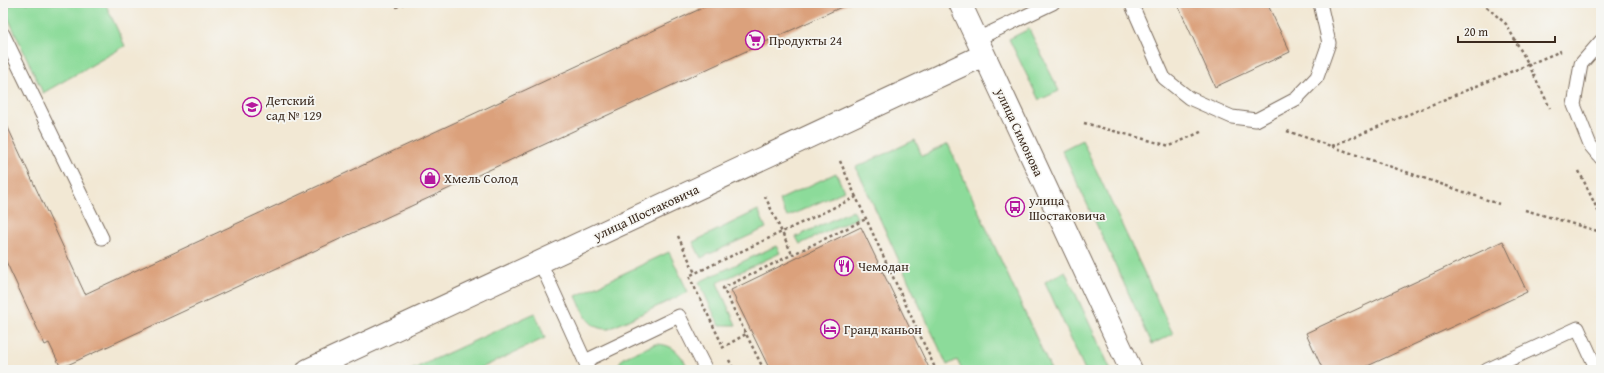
<svg xmlns="http://www.w3.org/2000/svg" width="1604" height="373" font-family="'Gentium Book Plus',serif">
<style>
.green{fill:#8cdb9a;stroke:#64825c}
.building{fill:#dba17c}
.lines{fill:none;stroke-linecap:round;stroke-linejoin:round}
.lane-casing{stroke:#7b6c5e;stroke-width:15}
.street-casing{stroke:#7b6c5e;stroke-width:24}
.path{stroke:#7b6c5e;stroke-width:2.5;stroke-dasharray:3 3;stroke-linecap:butt}
.lane{stroke:#fff;stroke-width:13}
.street{stroke:#fff;stroke-width:22}
.labels{text-anchor:middle;stroke-width:3.5;stroke-linejoin:round;paint-order:stroke}
.poi-label{font-size:13px;fill:#3b2a1e;stroke:#f6f6f2;text-anchor:start}
.street-label{font-size:13px;fill:#3b2a1e;stroke:#f6f6f2}
</style>
<rect width="100%" height="100%" fill="#f6f6f2"/>
<filter id="ink" filterUnits="userSpaceOnUse"><feTurbulence type="fractalNoise" baseFrequency=".025" numOctaves="2"/><feDisplacementMap in="SourceGraphic" scale="8" xChannelSelector="R" yChannelSelector="G"/><feConvolveMatrix kernelMatrix="1 2 1 2 8 2 1 2 1" color-interpolation-filters="sRGB"/></filter>
<filter id="wash" filterUnits="userSpaceOnUse"><feTurbulence type="fractalNoise" baseFrequency=".012" numOctaves="4" result="noise"/><feDisplacementMap in="SourceGraphic" scale="16" xChannelSelector="R" yChannelSelector="G"/><feGaussianBlur stdDeviation="0.9" result="paint"/><feColorMatrix in="noise" values="0 0 0 0 0 0 0 0 0 0 0 0 0 0 0 0 0 1.4 0 .05"/><feComposite in="paint" operator="in"/></filter>
<g filter="url(#wash)">
<rect width="100%" height="100%" fill="#f2e8d4"/>
<path class="green" d="M 15,3 L 105,3 L 125,46 L 43,93 L 4,9 Z
M 1029,29 L 1059,91 L 1039,100 L 1009,39 Z
M 915,140 L 922,156 L 948,144 L 1051,370 L 962,370 L 957,360 L 947,365 L 856,167 Z
M 1082,140 L 1173,334 L 1152,344 L 1062,150 Z
M 836,173 L 844,191 L 787,217 L 779,200 Z
M 758,210 L 766,228 L 701,258 L 693,242 Z
M 853,210 L 857,218 L 800,244 L 796,237 Z
M 776,246 L 780,253 L 717,283 L 736,325 L 719,325 L 699,282 Z
M 669,252 L 688,292 L 609,329 C 588,330 584,313 576,296 Z
M 1065,271 L 1111,370 L 1085,370 L 1045,282 Z
M 535,313 L 545,338 L 477,370 L 411,370 Z
M 655,344 C 674,344 681,354 689,370 L 614,370 L 623,358 Z"/>
<g id="blocks">
<path class="building" d="M 713,3 L 850,3 L 61,368 L 49,343 L 45,345 L 3,255 L 3,117 L 85,294 Z
M 1177,3 L 1267,3 L 1290,52 L 1215,87 Z
M 861,227 L 930,370 L 770,370 L 731,290 Z
M 1503,241 L 1527,292 L 1359,370 L 1323,370 L 1306,333 Z"/>
</g>
</g>
<g filter="url(#ink)">
<use href="#blocks" fill-opacity="0" stroke="#7b6c5e" stroke-width="1"/>
<g class="lines">
<g class="lane-casing">
<path id="lane" d="M 1131,3 L 1164,78 L 1189,98 L 1232,117 L 1256,120 L 1296,99 L 1317,77 L 1329,43 L 1320,3
M 3,34 L 102,238
M 977,39 L 1053,3
M 1601,41 L 1581,64 L 1574,105 L 1590,145 L 1601,158
M 540,262 L 589,370
M 585,361 L 679,316 L 706,370
M 1487,370 L 1578,328 L 1597,370"/>
</g>
<g class="street-casing">
<path id="street" d="M 960,3 L 1131,370
M 308,370 L 984,55"/>
</g>
<path class="path" d="M 1482,3 L 1506,24 L 1529,65 L 1550,108
M 396,7 L 405,3
M 1084,123 L 1170,146 L 1203,131
M 1287,131 L 1499,204
M 1332,146 L 1561,51
M 840,161 L 856,197
M 1579,171 L 1601,217
M 765,196 L 792,254
M 1525,210 L 1601,232
M 678,236 L 695,273
M 722,344 L 689,276 L 856,197 L 936,370
M 722,348 L 746,334
M 729,360 L 734,370
M 3,362 L 7,370
M 674,370 L 679,368
M 764,370 L 723,288 L 866,219"/>
<use href="#lane" class="lane"/>
<use href="#street" class="street"/>
</g>
</g>
<defs>
<g id="supermarket-ring" transform="scale(1)"><circle r="9.5" fill="#f6f6f2" stroke="#b5179e" stroke-width="1.5"/><path d="M-6-5.5h2.5l.6 2H6L4.5 2H-2.5L-4.4-4H-6ZM-1.5 3.2a1.3 1.3 0 1 0 .1 0ZM3 3.2a1.3 1.3 0 1 0 .1 0Z" fill="#b5179e"/></g>
<g id="school-ring" transform="scale(1)"><circle r="9.5" fill="#f6f6f2" stroke="#b5179e" stroke-width="1.5"/><path d="M0-5L7-2L0 1L-7-2ZM-4 1L0 2.5L4 1V4Q0 6-4 4Z" fill="#b5179e"/></g>
<g id="shop-ring" transform="scale(1)"><circle r="9.5" fill="#f6f6f2" stroke="#b5179e" stroke-width="1.5"/><path d="M-5-2.5h2.3a2.7 3.5 0 0 1 5.4 0H5L5.5 6h-11ZM-1.5-2.5h3a1.5 2.3 0 0 0-3 0Z" fill="#b5179e"/></g>
<g id="bus-ring" transform="scale(1)"><circle r="9.5" fill="#f6f6f2" stroke="#b5179e" stroke-width="1.5"/><path d="M-5-6H5V4H4V6H2V4H-2V6H-4V4H-5ZM-3.5-4V0h7V-4ZM-3.5 1.2v1.5H-2V1.2ZM2 1.2v1.5H3.5V1.2Z" fill="#b5179e"/></g>
<g id="restaurant-ring" transform="scale(1)"><circle r="9.5" fill="#f6f6f2" stroke="#b5179e" stroke-width="1.5"/><path d="M-5-6h1v4h1v-4h1v4h1v-4h1v5L-1.5 .5V6h-2V.5L-5-1ZM5-6V6H3V1.5H1.5Q1.5-4 5-6Z" fill="#b5179e"/></g>
<g id="hotel-ring" transform="scale(1)"><circle r="9.5" fill="#f6f6f2" stroke="#b5179e" stroke-width="1.5"/><path d="M-6-4.5h1.5V1H6V5H4.5V3h-9V5H-6ZM-4 0a1.8 1.8 0 1 1 3.6 0ZM.5 0V-2.5h3Q6-2.5 6 0Z" fill="#b5179e"/></g>
</defs>
<g fill-rule="evenodd">
<use href="#supermarket-ring" x="755" y="40"/>
<use href="#school-ring" x="252" y="107"/>
<use href="#shop-ring" x="430" y="178"/>
<use href="#bus-ring" x="1015" y="207"/>
<use href="#restaurant-ring" x="844" y="266"/>
<use href="#hotel-ring" x="830" y="329"/>
</g>
<g class="labels">
<g class="poi-label">
<text x="769" y="45">Продукты 24</text>
<text x="266" y="105">Детский<tspan x="266" dy="15">сад № 129</tspan></text>
<text x="444" y="183">Хмель Солод</text>
<text x="1029" y="205">улица<tspan x="1029" dy="15">Шостаковича</tspan></text>
<text x="858" y="271">Чемодан</text>
<text x="844" y="334">Гранд каньон</text>
</g>
<g class="street-label">
<text transform="translate(1020 132) rotate(65)" y="5">улица Симонова</text>
<text transform="translate(646 212) rotate(-25)" y="5">улица Шостаковича</text>
</g>
</g>
<rect width="1604" height="373" fill="none" stroke="#f6f6f2" stroke-width="16"/>
<path d="M1458 36v6h97v-6" fill="none" stroke="#3b2a1e" stroke-width="2"/>
<text x="1464" y="36" font-size="12" fill="#3b2a1e" stroke="#f6f6f2" stroke-width="3" paint-order="stroke">20 m</text>
</svg>
